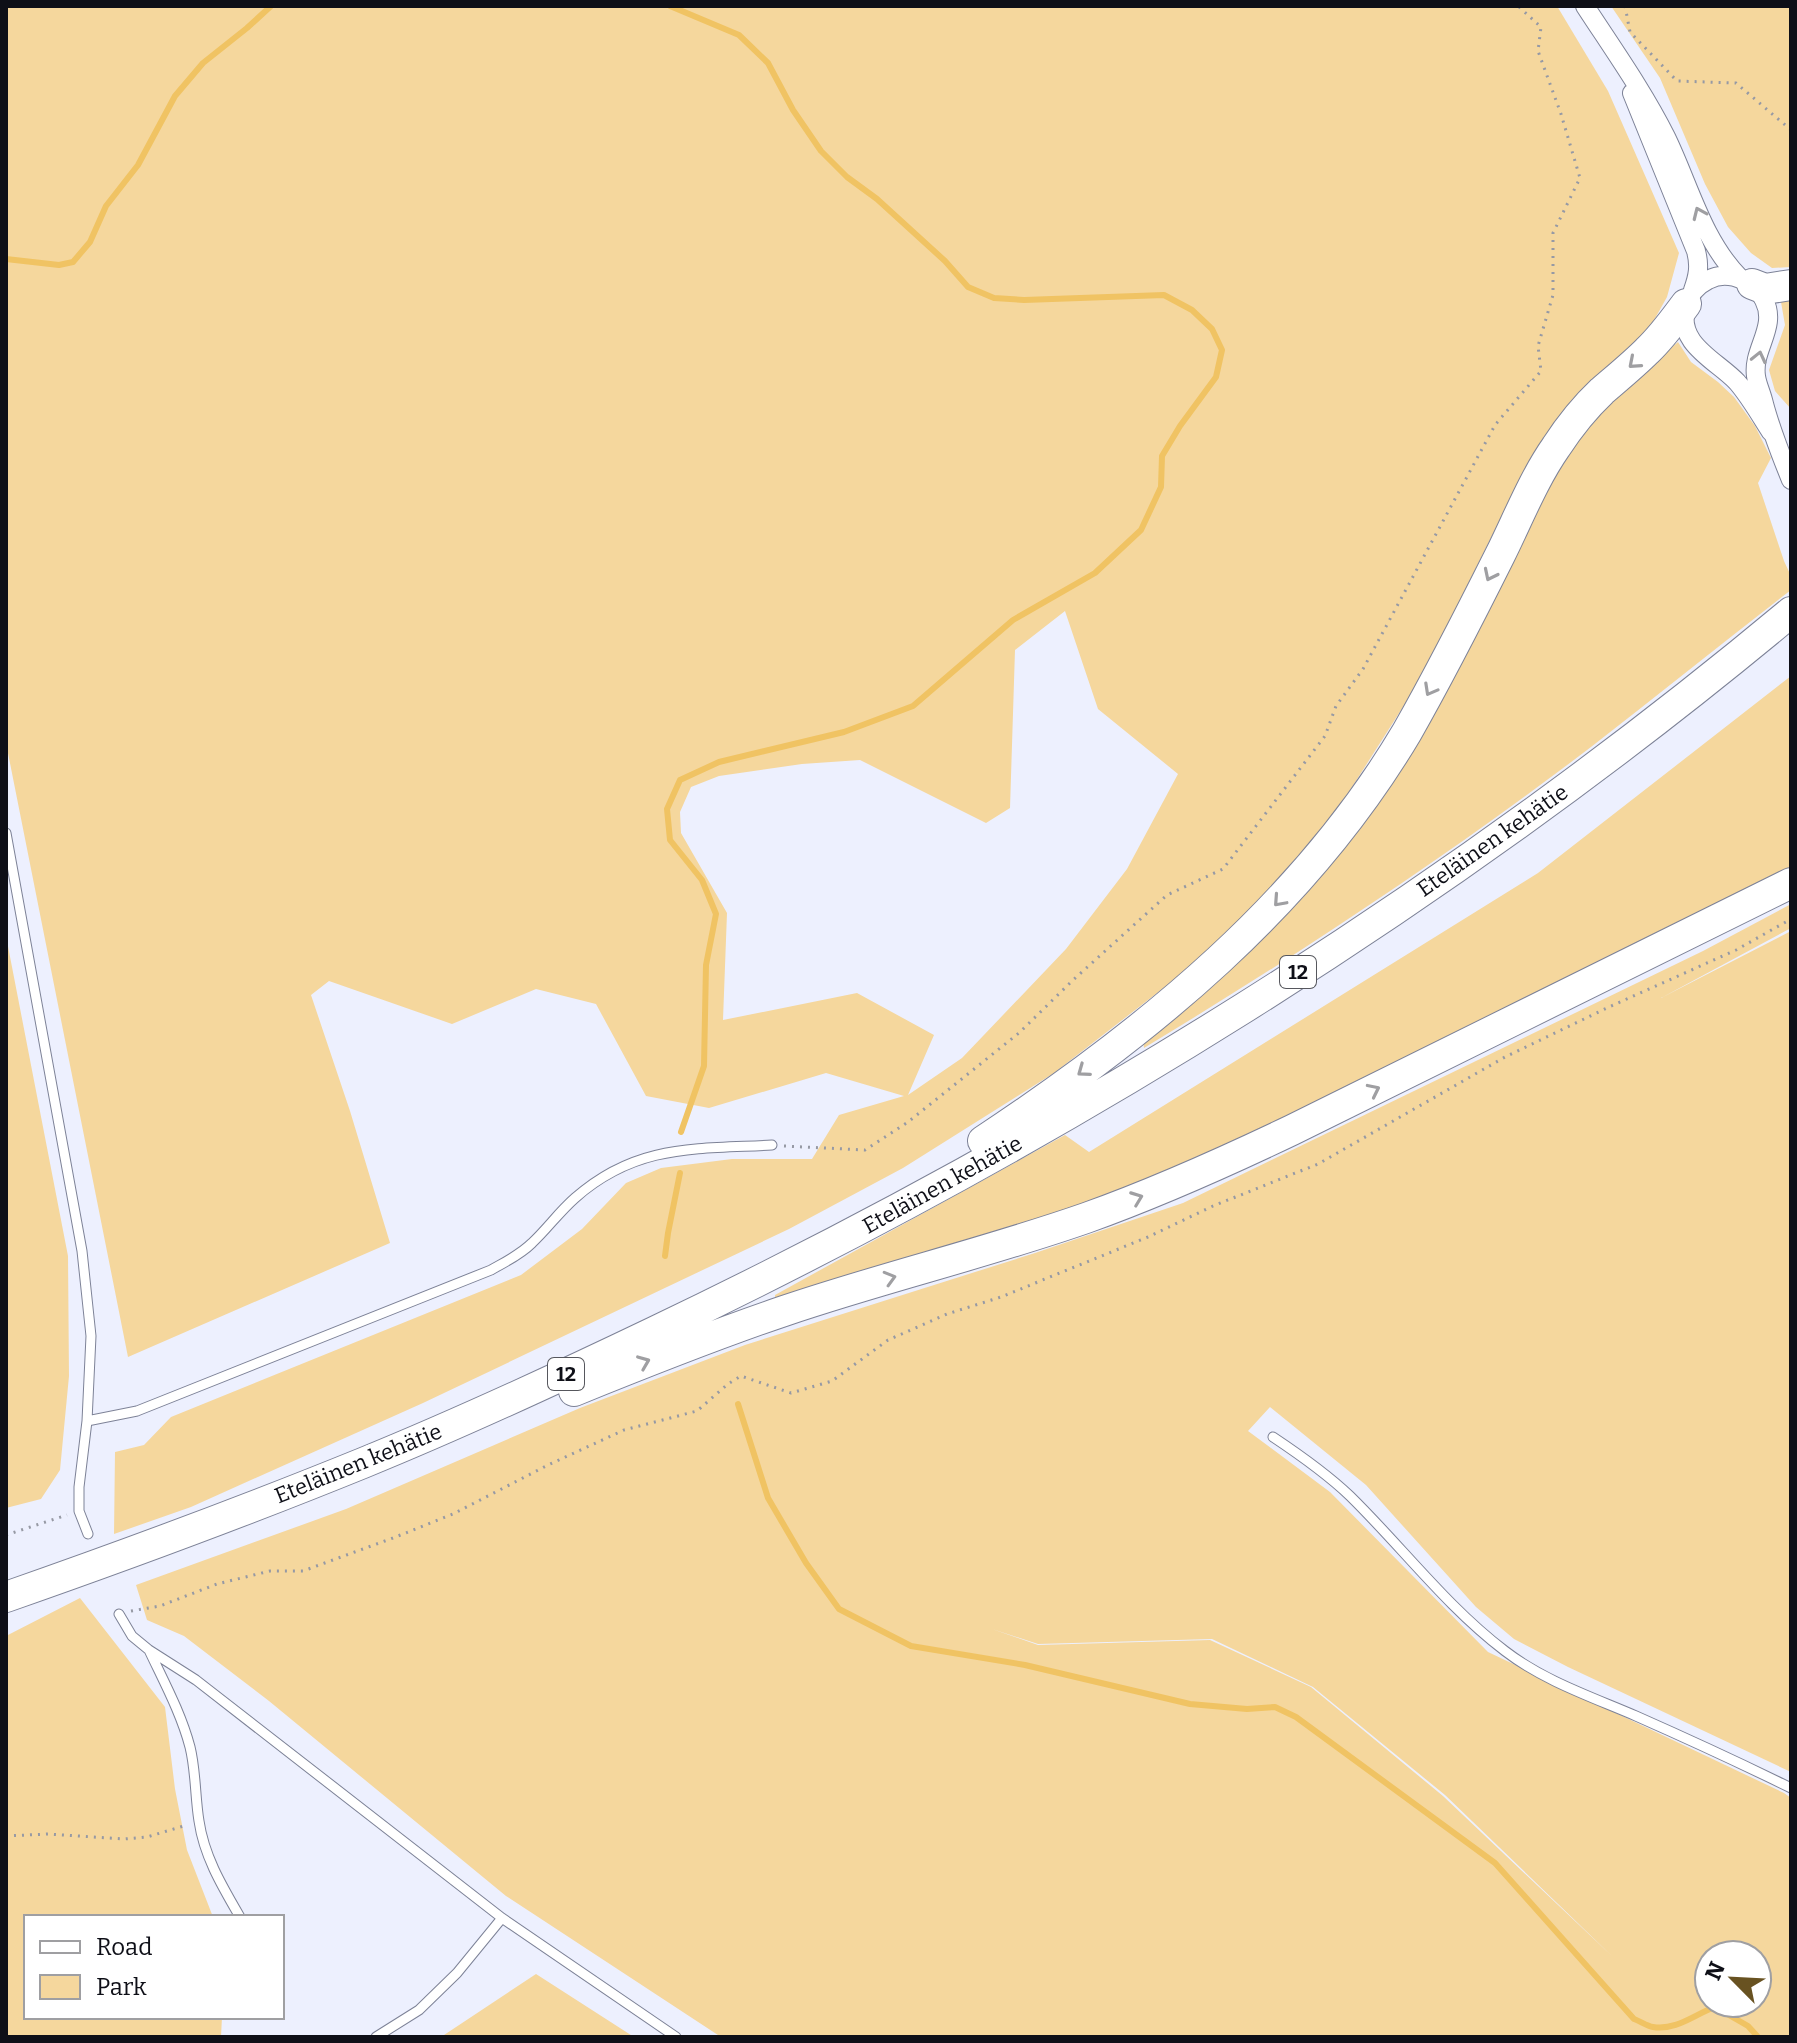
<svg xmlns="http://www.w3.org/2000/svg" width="1797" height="2043" font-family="Bitter,serif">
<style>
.green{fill:#f5d79d;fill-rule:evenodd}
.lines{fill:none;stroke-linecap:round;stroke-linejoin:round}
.stream{stroke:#f0c363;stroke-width:6}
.service-casing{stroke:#7d8297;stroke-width:11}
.minor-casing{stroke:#7d8297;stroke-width:20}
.trunk-casing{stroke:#7d8297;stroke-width:32}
.path{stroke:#9699a4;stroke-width:3;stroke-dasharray:2 6;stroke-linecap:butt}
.service{stroke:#fff;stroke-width:9}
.minor{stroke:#fff;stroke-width:18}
.trunk{stroke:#fff;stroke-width:30}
.oneway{stroke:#9f9fa2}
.labels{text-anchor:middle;stroke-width:8;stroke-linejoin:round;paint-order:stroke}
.shield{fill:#fff;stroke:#56575d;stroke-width:2}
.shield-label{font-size:20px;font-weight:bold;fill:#0e0f17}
.street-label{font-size:22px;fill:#0e0f17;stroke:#fff}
</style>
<rect width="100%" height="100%" fill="#edf0fe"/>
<path class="green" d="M 6,6 L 1557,6 L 1608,91 L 1679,253 L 1667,297 L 1644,338 L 1585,390 L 1529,461 L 1422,677 L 1326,828 L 1286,873 L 1197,962 L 1054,1073 L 903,1168 L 789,1229 L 423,1403 L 191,1507 L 114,1534 L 115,1452 L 144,1445 L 171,1417 L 521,1275 L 582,1229 L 626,1183 L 661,1168 L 732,1159 L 812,1159 L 839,1115 L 904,1096 L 826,1073 L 709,1108 L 646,1096 L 596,1004 L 536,989 L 452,1024 L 329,981 L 311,995 L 350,1111 L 390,1243 L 128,1357 L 6,743 ZM 1065,611 L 1098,709 L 1178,774 L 1127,869 L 1066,949 L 962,1058 L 908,1095 L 934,1035 L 857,993 L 723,1020 L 727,913 L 681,833 L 680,812 L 691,787 L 719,776 L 802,764 L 860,760 L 986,823 L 1010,808 L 1015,650 Z
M 1611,6 L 1791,6 L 1791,267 L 1772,268 L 1751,253 L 1728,227 L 1705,184 L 1660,78 Z
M 1791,298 L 1791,409 L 1775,391 L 1769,370 L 1785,325 L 1781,302 Z
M 1678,342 L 1691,362 L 1718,382 L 1734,397 L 1755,426 L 1771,458 L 1758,483 L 1784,561 L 1791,576 L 1791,590 C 1724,642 1658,695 1591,747 C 1448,856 1298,955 1144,1048 L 1143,1040 L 1218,981 L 1302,890 L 1547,484 L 1582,432 L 1615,396 Z
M 1791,676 L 1791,871 L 1187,1167 L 1067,1211 L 775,1303 L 775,1295 L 1065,1135 L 1089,1152 L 1538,873 Z
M 1791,904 L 1791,928 L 1661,998 L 1791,931 L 1791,1772 L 1568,1667 L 1514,1639 L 1476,1607 L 1366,1485 L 1270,1407 L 1248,1431 L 1330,1492 L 1488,1652 L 1784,1793 L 1791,1798 L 1791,2036 L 1790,2037 L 721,2037 L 506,1896 L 269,1701 L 184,1636 L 147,1620 L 136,1585 L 346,1509 L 580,1408 L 745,1345 L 1035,1253 L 1183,1203 L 1703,951 ZM 992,1629 L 1038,1644 L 1212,1639 L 1313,1687 L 1445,1795 L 1614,1958 L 1443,1796 L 1311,1687 L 1210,1640 L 1038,1645 ZM 1709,1955 L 1757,1955 L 1757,2003 L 1709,2003 Z
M 6,936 L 68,1256 L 69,1376 L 60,1470 L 41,1499 L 6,1508 Z
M 80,1598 L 165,1707 L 175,1789 L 187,1850 L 213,1917 L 26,1917 L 26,2017 L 222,2017 L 221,2037 L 6,2037 L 6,1636 Z
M 536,1974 L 634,2037 L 441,2037 Z"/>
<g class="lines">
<path class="stream" d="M 670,6 L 739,35 L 768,63 L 793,110 L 821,151 L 847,177 L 877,199 L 945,261 L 968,287 L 994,298 L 1024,300 L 1164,295 L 1192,310 L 1212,329 L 1222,350 L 1216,377 L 1180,426 L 1162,456 L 1161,487 L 1141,530 L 1095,573 L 1013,620 L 913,706 L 844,732 L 719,762 L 680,780 L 667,809 L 670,840 L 702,880 L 716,914 L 706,965 L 704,1066 L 681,1132
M 6,259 L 59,265 L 73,262 L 90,242 L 106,206 L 138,165 L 175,96 L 203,63 L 247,28 L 271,6
M 665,1256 L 668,1233 L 680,1173
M 738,1404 L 768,1498 L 806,1563 L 839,1609 L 911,1646 L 1025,1665 L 1190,1704 L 1247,1709 L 1275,1707 L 1296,1717 L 1495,1863 L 1634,2019 C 1640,2021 1647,2026 1653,2027 C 1676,2031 1695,2014 1715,2007 L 1748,2026 L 1758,2037"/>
<g class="service-casing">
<path id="service" d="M 6,833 L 82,1251 L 91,1336 L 87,1421 L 79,1487 L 79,1511 L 88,1534
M 87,1421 L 137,1411 L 491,1270 C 505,1262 520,1255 532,1243 C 547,1229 559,1212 575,1198 C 636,1144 695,1149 772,1145
M 1273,1437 C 1300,1455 1327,1474 1350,1496 C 1402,1547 1447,1607 1505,1651 C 1544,1681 1592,1697 1636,1716 C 1688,1739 1740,1763 1791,1788
M 119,1614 L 132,1636 L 149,1650 L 196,1680 L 502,1918 L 676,2037
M 149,1650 C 164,1682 181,1713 190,1747 C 196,1771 195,1797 199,1821 C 204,1856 222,1886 240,1917
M 376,2037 L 419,2010 L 457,1973 L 502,1918"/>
</g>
<g class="minor-casing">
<path id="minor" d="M 1585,6 C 1613,49 1643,91 1666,137 C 1689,184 1702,240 1740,278
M 1632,93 L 1696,251 C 1700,266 1698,276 1693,290
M 1771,432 C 1760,415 1750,397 1737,382 C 1716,360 1676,344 1686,307 C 1689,294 1696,286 1708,280 C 1719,274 1732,275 1743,280 C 1752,284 1760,291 1764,300 C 1778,327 1752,349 1756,376 C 1757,384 1761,392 1763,400 C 1770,428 1780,453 1791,480"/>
</g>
<g class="trunk-casing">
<path id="trunk" d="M 1752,284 L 1765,289 L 1791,285
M 983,1141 C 1148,1032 1305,904 1407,732 C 1440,674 1470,615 1500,555 C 1518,519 1533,480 1556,447 C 1569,427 1584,408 1602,391 C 1617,378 1633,365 1647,351 C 1662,337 1674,320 1686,304
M 574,1391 C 643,1363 713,1335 784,1311 C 884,1277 986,1253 1086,1218 C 1156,1193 1225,1162 1292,1130 L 1791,883
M 6,1597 C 126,1555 245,1511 363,1463 C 461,1423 558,1378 654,1332 C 1058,1139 1447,899 1791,612"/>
</g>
<path class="path" d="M 1625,6 L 1630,32 L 1677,81 L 1736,83 L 1791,130
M 784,1146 L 865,1150 L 908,1122 L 1019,1033 L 1072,981 L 1167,895 L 1223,869 L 1325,736 L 1336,706 L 1363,669 L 1495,425 L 1541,371 L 1538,346 L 1553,295 L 1553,233 L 1580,178 L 1561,114 L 1538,51 L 1541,27 L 1518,6
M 6,1535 L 67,1515
M 131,1611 L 160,1606 L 217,1584 L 270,1571 L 303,1571 L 393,1538 L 453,1514 L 548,1465 L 624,1430 L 697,1411 L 728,1384 L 741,1376 L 791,1393 L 832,1381 L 888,1340 L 947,1314 L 1001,1297 L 1148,1237 L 1213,1206 L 1318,1164 L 1505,1057 L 1609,1007 L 1736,950 L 1791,919
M 6,1836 L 48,1834 L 124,1839 L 147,1837 L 187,1825"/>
<use href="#service" class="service"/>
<use href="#minor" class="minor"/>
<use href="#trunk" class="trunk"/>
</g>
<defs><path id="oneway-chevron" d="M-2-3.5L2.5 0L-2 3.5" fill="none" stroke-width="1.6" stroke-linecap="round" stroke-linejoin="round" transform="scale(2)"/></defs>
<g class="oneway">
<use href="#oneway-chevron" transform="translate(1699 213) rotate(-114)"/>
<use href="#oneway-chevron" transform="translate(1759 357) rotate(-77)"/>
<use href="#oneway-chevron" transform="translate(1634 363) rotate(139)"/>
<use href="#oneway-chevron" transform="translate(1490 575) rotate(116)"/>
<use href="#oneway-chevron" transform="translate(1430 690) rotate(119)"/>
<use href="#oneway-chevron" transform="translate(1279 901) rotate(132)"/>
<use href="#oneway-chevron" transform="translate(1083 1071) rotate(144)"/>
<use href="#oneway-chevron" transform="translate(1374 1090) rotate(-26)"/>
<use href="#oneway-chevron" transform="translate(1137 1198) rotate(-21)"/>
<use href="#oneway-chevron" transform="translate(890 1278) rotate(-16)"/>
<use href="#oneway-chevron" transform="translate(644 1362) rotate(-22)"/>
</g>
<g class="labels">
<g class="shield">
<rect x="1280" y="956" width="36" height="32" rx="6"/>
<rect x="548" y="1358" width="36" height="32" rx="6"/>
</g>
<g class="shield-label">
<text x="1298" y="979">12</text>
<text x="566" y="1381">12</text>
</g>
<g class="street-label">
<text transform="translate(1492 840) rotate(-35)" y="8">Eteläinen kehätie</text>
<text transform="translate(942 1184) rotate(-29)" y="8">Eteläinen kehätie</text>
<text transform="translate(358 1463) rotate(-22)" y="8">Eteläinen kehätie</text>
</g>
</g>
<rect width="1797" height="2043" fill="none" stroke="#0e0f17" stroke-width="16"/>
<rect x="24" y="1915" width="260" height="104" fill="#ffffff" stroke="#9f9fa2" stroke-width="2"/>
<rect x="40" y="1941" width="40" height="12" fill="#ffffff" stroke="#9f9fa2" stroke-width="2"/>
<text x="96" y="1955" font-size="24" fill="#0e0f17">Road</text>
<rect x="40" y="1975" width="40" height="24" fill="#f5d79d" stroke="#9f9fa2" stroke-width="2"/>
<text x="96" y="1995" font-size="24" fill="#0e0f17">Park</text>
<g transform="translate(1733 1979) rotate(294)"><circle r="38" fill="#ffffff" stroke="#9f9fa2" stroke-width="2"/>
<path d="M0-6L14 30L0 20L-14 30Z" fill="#685221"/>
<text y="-12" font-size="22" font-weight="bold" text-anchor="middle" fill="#0e0f17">N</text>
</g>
</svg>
